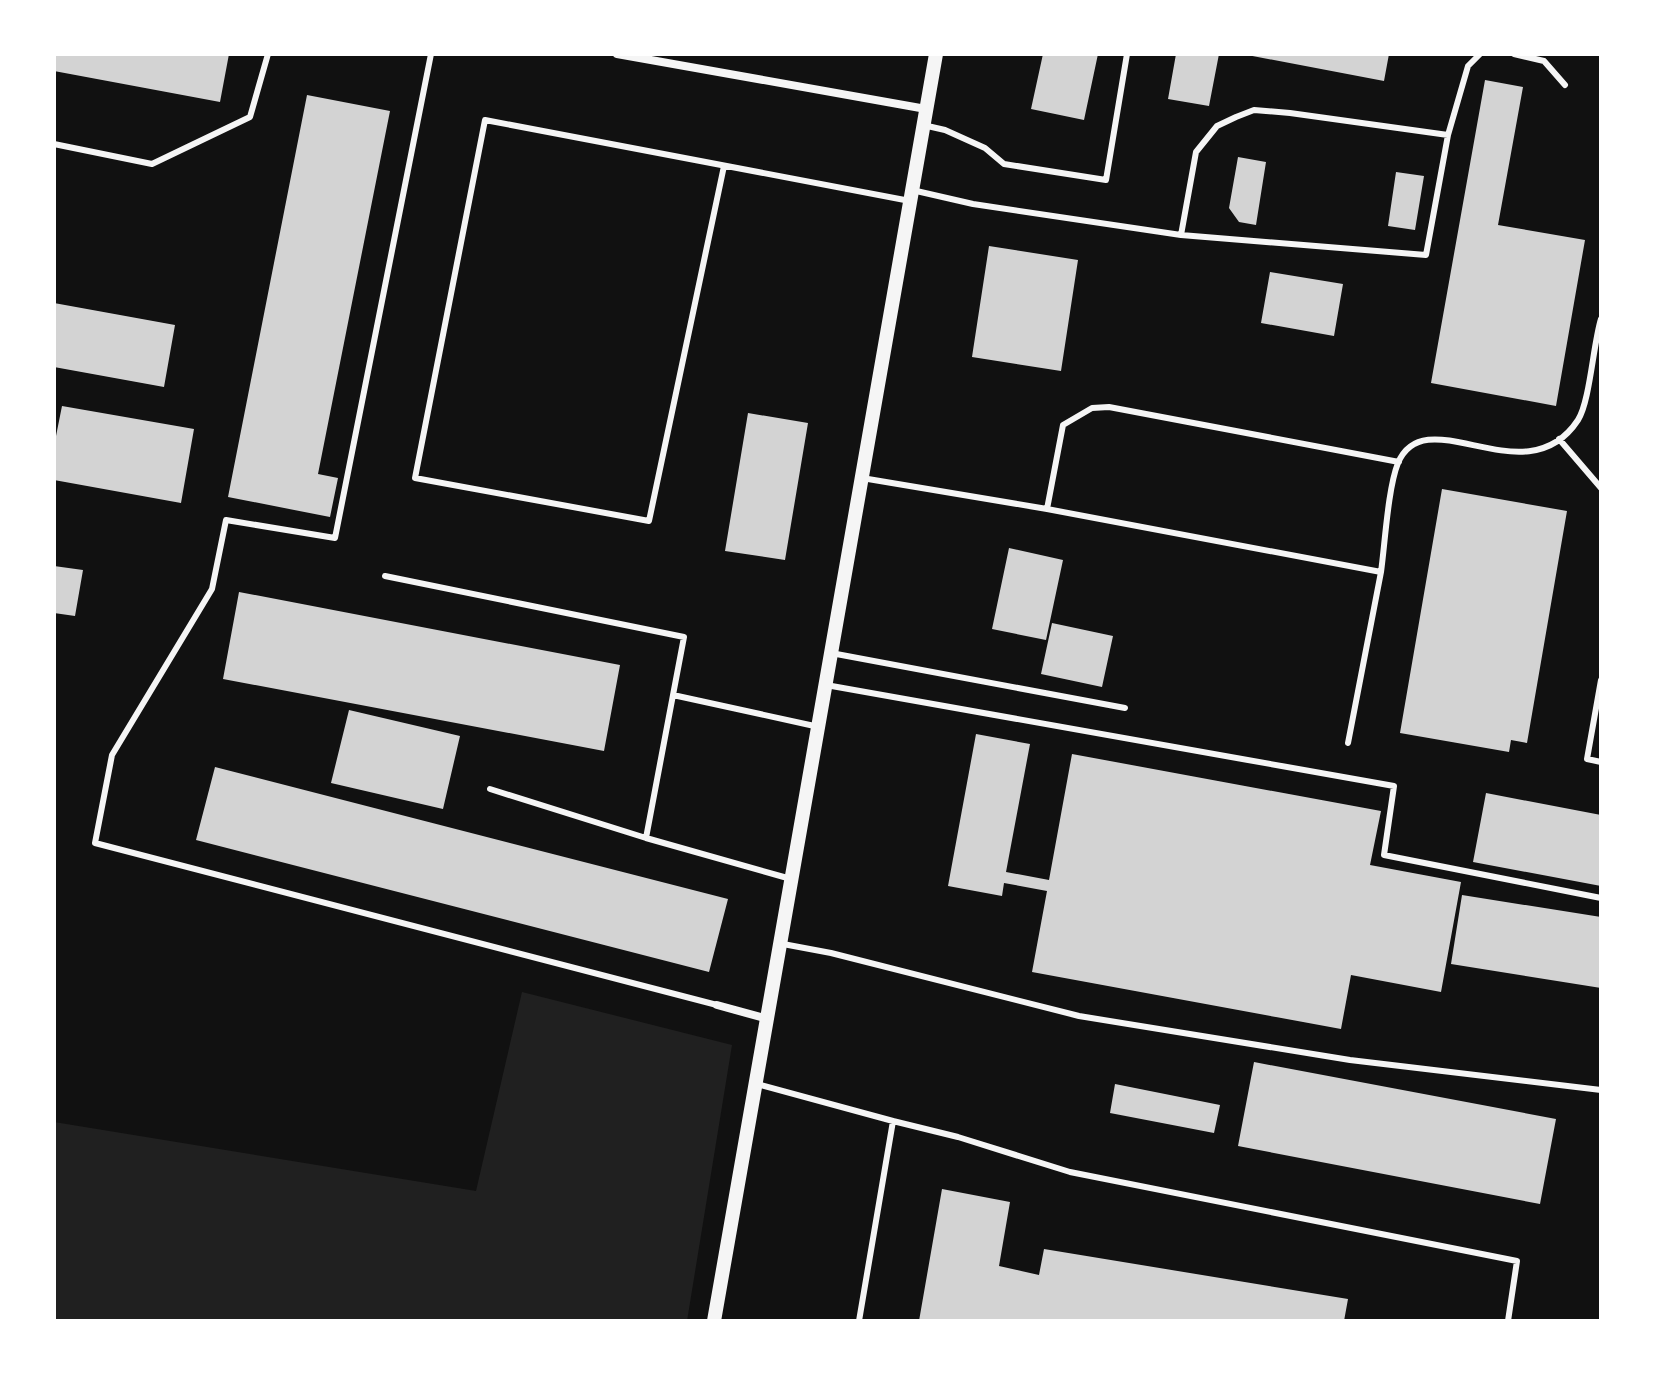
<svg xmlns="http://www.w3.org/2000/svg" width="1655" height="1375" font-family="Poppins,sans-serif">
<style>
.green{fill:#202020}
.building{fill:#d3d3d3}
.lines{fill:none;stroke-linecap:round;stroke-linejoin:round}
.service{stroke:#f5f5f5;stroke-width:6}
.minor{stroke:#f5f5f5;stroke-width:8}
.tertiary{stroke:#f5f5f5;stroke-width:14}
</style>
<rect width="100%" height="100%" fill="#111"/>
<path class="green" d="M 522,992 L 732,1045 L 687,1321 L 54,1321 L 54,1122 L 476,1191 Z"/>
<path class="building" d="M 54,54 L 229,54 L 220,102 L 54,71 Z
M 1043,54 L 1098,54 L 1084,120 L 1031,109 Z
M 1176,54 L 1219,54 L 1209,106 L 1168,99 Z
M 1242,54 L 1389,54 L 1384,81 Z
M 1485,80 L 1523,87 L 1498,225 L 1585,240 L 1556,406 L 1431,383 Z
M 307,95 L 390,111 L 318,474 L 338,478 L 330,517 L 228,497 Z
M 1238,157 L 1266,162 L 1256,225 L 1239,222 L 1229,208 Z
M 1396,172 L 1424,176 L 1415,230 L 1388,226 Z
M 989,246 L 1078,260 L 1061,371 L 972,357 Z
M 1270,272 L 1343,284 L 1334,336 L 1261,323 Z
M 54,303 L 175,325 L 164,387 L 54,367 Z
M 62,406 L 194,429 L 181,503 L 54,480 L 54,446 Z
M 748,413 L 808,423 L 785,560 L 725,551 Z
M 1442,489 L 1567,511 L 1527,743 L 1511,740 L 1509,752 L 1400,733 Z
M 1009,548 L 1063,560 L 1046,640 L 992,629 Z
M 54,566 L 83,570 L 75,616 L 54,613 Z
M 239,592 L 620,665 L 604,751 L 223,679 Z
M 1052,623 L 1113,636 L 1102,687 L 1041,674 Z
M 349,710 L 460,736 L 443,809 L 331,783 Z
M 976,734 L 1030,744 L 1006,872 L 1049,880 L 1072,754 L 1381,811 L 1370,865 L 1461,882 L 1441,992 L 1351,975 L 1341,1029 L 1032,972 L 1047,891 L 1004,883 L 1002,896 L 948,886 Z
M 215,767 L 728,899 L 709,972 L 196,840 Z
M 1486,793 L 1601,815 L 1601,886 L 1473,862 Z
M 1462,895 L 1601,917 L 1601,988 L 1451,964 Z
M 1254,1062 L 1556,1119 L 1540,1204 L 1238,1146 Z
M 1115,1084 L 1220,1105 L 1214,1133 L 1110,1113 Z
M 942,1189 L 1010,1202 L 999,1266 L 1039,1275 L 1044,1249 L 1348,1299 L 1344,1321 L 919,1321 Z"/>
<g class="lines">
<path class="service" d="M 431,54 L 335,538 L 226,520 L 212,589 L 112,755 L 95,843 L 717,1005
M 1514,54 L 1544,61 L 1565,85
M 923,125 L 945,130 L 985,148 L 1004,164 L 1106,180 L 1127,54
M 1448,135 L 1468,66 L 1480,54
M 54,144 L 152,164 L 250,117 L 268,54
M 724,166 L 649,521 L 415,478 L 485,120 L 910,201
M 912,190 L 973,204 L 1181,235 L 1426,255 L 1448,135 L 1290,113 L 1254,110 L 1236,117 L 1217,126 L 1196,152 L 1181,235
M 1559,439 L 1601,488
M 862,478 L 1047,509 L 1381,572 C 1385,543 1388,488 1398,463 C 1426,397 1526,499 1578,420 C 1590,401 1593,345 1601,319
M 1047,509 L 1063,425 L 1092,408 L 1109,407 L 1399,462
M 385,576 L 684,637 L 673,695
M 831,653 L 1125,708
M 1601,680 L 1587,759 L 1601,762
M 826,685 L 1394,786 L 1384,855 L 1601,898
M 1348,743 L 1381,572
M 490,789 L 646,838
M 791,879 L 646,838 L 673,695 L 819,727
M 783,944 L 831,953 L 1079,1016 L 1350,1060 L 1601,1090
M 757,1084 L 893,1121 L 859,1321
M 893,1121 L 958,1137 L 1070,1172 L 1517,1261 L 1508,1321"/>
<path class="minor" d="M 617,54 L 926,109
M 717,1005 L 768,1019"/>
<path class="tertiary" d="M 714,1321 L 936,54"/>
</g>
<rect width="1655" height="1375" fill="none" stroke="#ffffff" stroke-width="112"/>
</svg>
